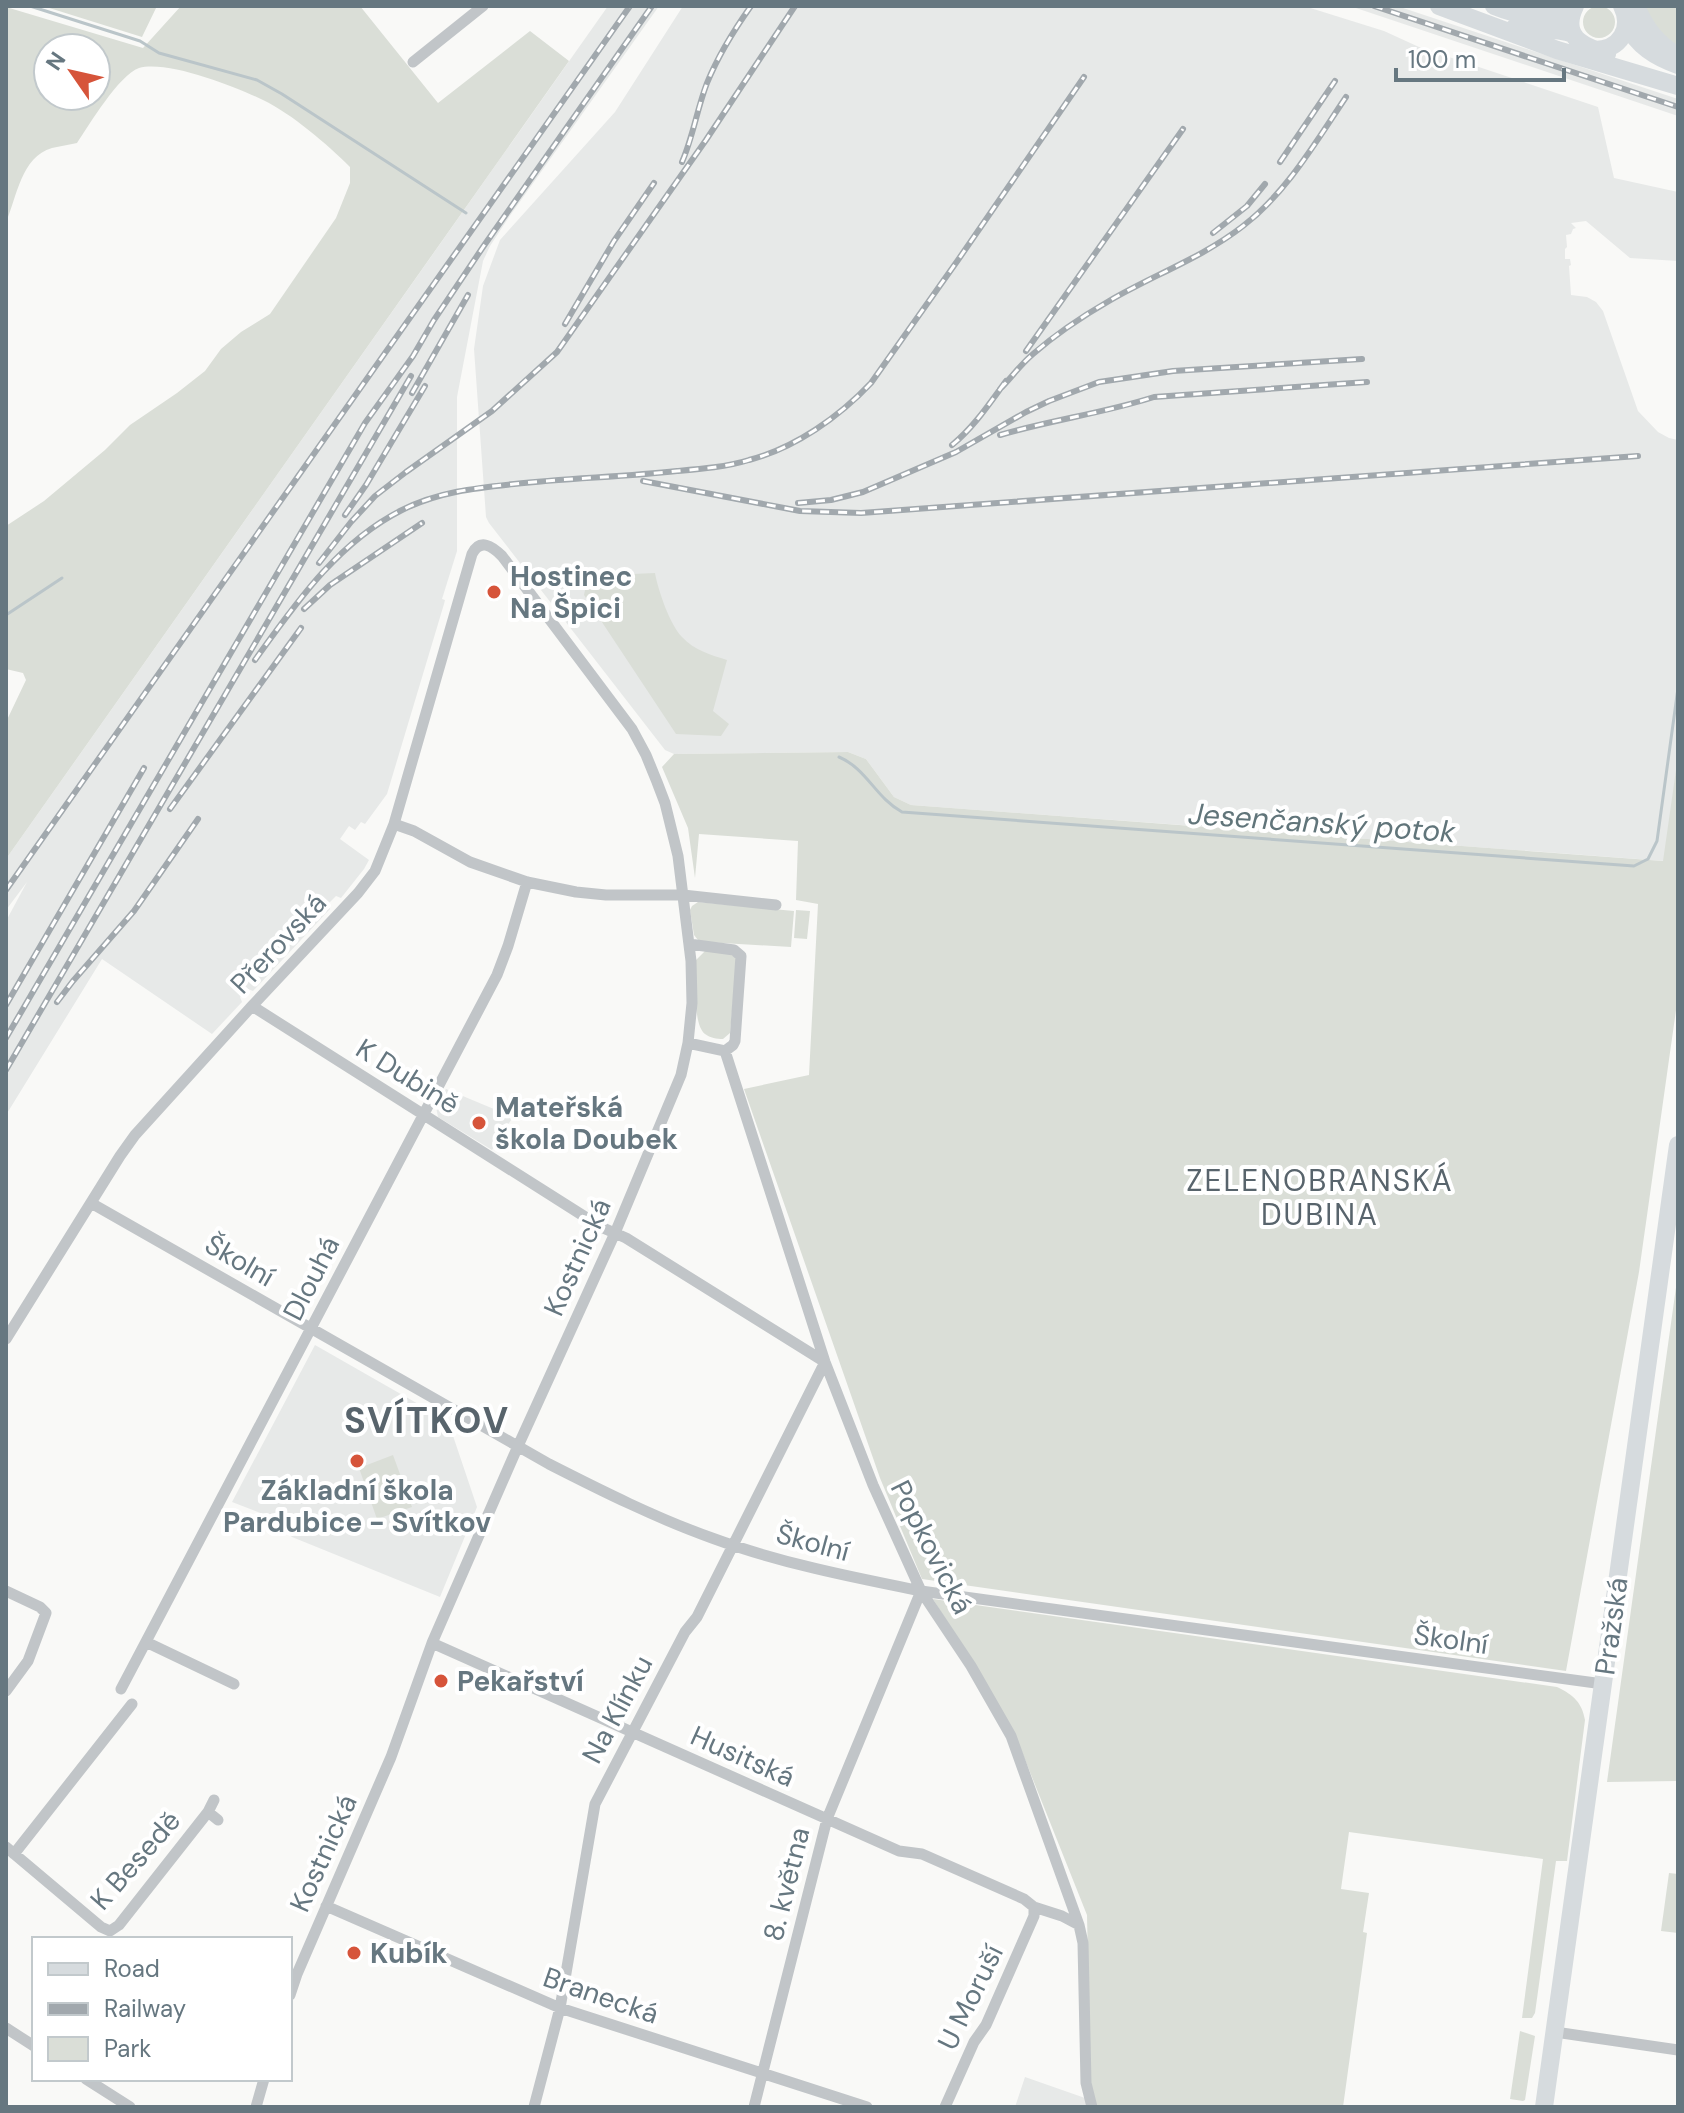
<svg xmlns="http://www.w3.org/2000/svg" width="1684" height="2113" font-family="'DM Sans',sans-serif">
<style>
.built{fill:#e7e9e8}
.green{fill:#daded7;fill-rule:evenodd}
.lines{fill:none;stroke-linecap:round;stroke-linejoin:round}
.stream{stroke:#bac5c9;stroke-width:3}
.minor{stroke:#c1c5c8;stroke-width:11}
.primary{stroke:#d6dbde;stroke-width:18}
.rail-casing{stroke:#a1a8ad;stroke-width:6}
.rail{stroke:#fff;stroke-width:3;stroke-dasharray:9;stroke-linecap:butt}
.poi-dot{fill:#d6543a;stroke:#fff;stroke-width:3}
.labels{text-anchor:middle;stroke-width:8;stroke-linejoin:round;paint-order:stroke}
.poi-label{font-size:28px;font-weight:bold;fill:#667780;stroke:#fff;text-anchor:start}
.street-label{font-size:28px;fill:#667780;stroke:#fff}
.water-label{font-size:30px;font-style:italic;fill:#61757a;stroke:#fff}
.neighbourhood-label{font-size:30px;letter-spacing:2px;fill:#58646c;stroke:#fff}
.district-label{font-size:36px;font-weight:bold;letter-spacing:2px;fill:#58646c;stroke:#fff}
</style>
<rect width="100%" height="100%" fill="#f9f9f7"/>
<path class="built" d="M 608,6 L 659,6 L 509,217 L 490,246 L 483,261 L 457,397 L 457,551 L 442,599 L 445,600 L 444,604 L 387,794 L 365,824 L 361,822 L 355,830 L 349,826 L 340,839 L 369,860 L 364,869 L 341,898 L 336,896 L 328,904 L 330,909 L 253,991 L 248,989 L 240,997 L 242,1002 L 212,1034 L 102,959 L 6,1115 L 6,921 L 27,882 L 6,910 L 6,859 Z
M 683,6 L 1304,6 L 1384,31 L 1419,47 L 1598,107 L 1614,178 L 1678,192 L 1678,261 L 1630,258 L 1586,221 L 1571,223 L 1576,228 L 1573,229 L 1571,234 L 1566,235 L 1567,247 L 1565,249 L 1565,259 L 1570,259 L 1571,265 L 1569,266 L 1571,295 L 1587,297 L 1596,302 L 1603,311 L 1638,411 L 1658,432 L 1669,438 L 1678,440 L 1678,760 L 1664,861 L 911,805 L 894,797 L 866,759 L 848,752 L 674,754 L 665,750 L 489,523 L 486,517 L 474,349 L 483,286 L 500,240 L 615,112 Z
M 1350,6 L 1397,6 L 1678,99 L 1678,116 Z
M 446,1089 L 513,1117 L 492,1150 L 438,1117 L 436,1107 Z
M 315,1345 L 448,1421 L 477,1507 L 440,1597 L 292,1537 L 273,1518 L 232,1502 Z
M 1025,2077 L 1085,2098 L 1089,2107 L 1015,2107 Z"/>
<path class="green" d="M 43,6 L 157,6 L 142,37 Z
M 181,6 L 360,6 L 438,103 L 530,31 L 569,61 L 6,859 L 6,722 L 26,680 L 23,673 L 6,669 L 6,526 L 44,501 L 105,450 L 130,425 L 177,393 L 205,371 L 221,349 L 241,332 L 270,314 L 336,218 L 350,183 L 350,167 C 327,144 292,114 263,100 C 236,87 168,60 139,68 C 119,75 89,125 77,143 C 69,145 60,146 52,148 C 21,157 17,197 6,222 L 6,7 L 143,48 ZM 48,48 L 96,48 L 96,96 L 48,96 Z
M 1640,6 L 1678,6 L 1678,51 L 1673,49 Z
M1583 22a16 16 0 1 1 32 0a16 16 0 1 1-32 0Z
M 655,573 C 658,590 670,625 682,637 C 694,650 711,655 727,660 L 713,711 L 729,724 L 721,736 L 676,734 L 584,595 L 588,576 Z
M 848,752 L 866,759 L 894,797 L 911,805 L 1663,861 L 1678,756 L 1678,996 L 1639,1272 L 1566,1671 L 922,1579 L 880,1478 L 744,1089 L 809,1075 L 818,904 L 796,900 L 798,841 L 699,834 L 695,878 L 688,828 L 662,767 L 674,754 Z
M 698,902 L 794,911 L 791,947 L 705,942 L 698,940 L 694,935 L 690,910 L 692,906 Z
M 796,910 L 810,911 L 807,939 L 794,938 Z
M 705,951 L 729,953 L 737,958 L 730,1033 L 723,1039 C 717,1039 710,1038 705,1034 C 692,1024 696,976 696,960 Z
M 1678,1273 L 1678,1781 L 1607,1782 Z
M 393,1455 L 412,1507 L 377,1519 L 359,1468 Z
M 933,1599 L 1557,1687 C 1574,1695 1582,1703 1585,1720 L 1567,1861 L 1556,1861 L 1535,2013 L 1532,2018 L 1522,2018 L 1543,1859 L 1349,1832 L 1341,1889 L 1369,1893 L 1363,1932 L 1367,1933 L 1343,2107 L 1094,2107 L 1091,2099 L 1087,1915 L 1014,1732 Z
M 1669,1873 L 1678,1874 L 1678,1933 L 1661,1931 Z
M 1520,2031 L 1535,2036 L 1525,2100 L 1523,2101 L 1510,2099 Z"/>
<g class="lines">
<path class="stream" d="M 30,6 L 140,41 L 159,53 L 257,80 L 282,94 L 466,213
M 6,615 L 62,578
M 839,757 C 867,769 875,797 902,812 L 1634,866 L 1648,859 L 1657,841 L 1678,688"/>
<path class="minor" d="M 413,62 L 483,6
M 394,824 L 414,831 L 470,862 L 527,882 L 576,892 L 606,895 L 683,895 L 776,905
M 689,944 L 734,950 L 741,956 L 735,1041 L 733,1045 L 725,1051
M 252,1006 L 601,1227 L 626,1238 L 825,1362
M 688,1043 L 725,1051 L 825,1362 L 873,1485 L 921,1591 L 971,1666 L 1011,1736 L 1079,1925 L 1083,1943 L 1086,2083 L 1092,2107
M 91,1203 L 549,1464 C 602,1491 656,1518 712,1538 C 780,1563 851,1577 921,1591 L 1603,1684
M 6,1339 L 120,1156 L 135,1135 L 252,1006 L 358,893 L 375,871 L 394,824 L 472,554 C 480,538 492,546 502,556 L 632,729 L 646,755 L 657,782 L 665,803 L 678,856 L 691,961 L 692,1003 L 688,1043 L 681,1075 L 615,1233 L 518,1446 L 432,1643 L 391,1757 L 297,1974 L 290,1995
M 6,1591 L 40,1607 L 46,1613 L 28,1661 L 6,1691
M 146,1642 L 234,1684
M 432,1643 L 899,1851 L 922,1854 L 1024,1899 L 1034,1907 L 1062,1916 L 1079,1925
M 121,1689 L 497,975 L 508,946 L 527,882
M 208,1812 L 218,1820
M 6,1847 L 101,1927 L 110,1931 L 119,1925 L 208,1812 L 214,1800
M 14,1854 L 132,1704
M 326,1906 L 560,2008 L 867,2107
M 6,2028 L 34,2046
M 1555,2032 L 1678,2050
M 86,2079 L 130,2107
M 256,2107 L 264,2079
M 534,2107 L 560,2008 L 595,1804 L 685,1632 L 697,1617 L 825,1362
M 754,2107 L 827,1819 L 921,1591
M 945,2107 L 974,2042 L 986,2025 L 1034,1916 L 1034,1907"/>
<path class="primary" d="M 1439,6 L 1557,50 L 1678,86
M 1494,6 C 1519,16 1550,23 1574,6
M 1575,6 C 1560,37 1583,46 1607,54
M 1636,6 C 1645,28 1657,44 1678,56
M 1627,24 C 1637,46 1656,57 1678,65
M 1515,27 C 1534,31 1556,27 1573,34
M 1595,50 C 1620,50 1633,28 1622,6
M 1544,2107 L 1678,1145"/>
<g class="rail-casing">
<path id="rail" d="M 1374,6 L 1678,107
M 682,162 C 693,137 697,109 707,83 C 718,56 734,30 751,6
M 1280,162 L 1335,81
M 1213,233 L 1247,206 L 1265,184
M 565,324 L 614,241 L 654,183
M 1026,351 L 1183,129
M 1000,389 C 1011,378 1021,364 1033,354 C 1056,334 1083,316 1109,301 C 1153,275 1202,258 1243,226 C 1287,192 1315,143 1346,97
M 412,393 L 468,295
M 1000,435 C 1051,420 1104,413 1154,397 L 1367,382
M 952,445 C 974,427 989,404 1006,381
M 643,481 L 800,511 L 861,513 L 1638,456
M 798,503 L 831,500 L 863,492 L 956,452 L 1026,412 L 1049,401 L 1099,382 L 1173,371 L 1362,359
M 345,515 L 366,485 L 425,386
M 319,563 L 351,522 L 375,496 L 406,472 L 492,411 L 557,352 L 706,140 L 795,6
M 304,609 L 330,585 L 422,523
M 255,660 C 296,603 338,542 402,510 C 438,492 475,488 514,484 C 568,478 623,477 677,471 C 701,469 726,467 749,460 C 795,448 839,417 871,383 L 958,260 L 1084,77
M 170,809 L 301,628
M 6,890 L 630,6
M 57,1002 L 73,981 L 134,911 L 198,819
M 6,1005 L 144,768
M 6,1038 L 365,423 L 413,356 L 434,320 L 483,247 L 652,6
M 6,1070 L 411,376"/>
</g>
<use href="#rail" class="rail"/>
</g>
<g class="poi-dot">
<circle cx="494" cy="592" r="8"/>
<circle cx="479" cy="1123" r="8"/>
<circle cx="357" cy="1461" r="8"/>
<circle cx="441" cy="1681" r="8"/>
<circle cx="354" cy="1953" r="8"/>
</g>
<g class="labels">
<g class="poi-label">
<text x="510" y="586">Hostinec<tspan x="510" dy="32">Na Špici</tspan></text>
<text x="495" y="1117">Mateřská<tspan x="495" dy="32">škola Doubek</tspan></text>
<text x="357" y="1500" text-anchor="middle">Základní škola<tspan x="357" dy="32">Pardubice - Svítkov</tspan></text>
<text x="457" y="1691">Pekařství</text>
<text x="370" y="1963">Kubík</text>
</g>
<g class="street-label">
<text transform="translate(278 943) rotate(-47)" y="10">Přerovská</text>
<text transform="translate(408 1076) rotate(32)" y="10">K Dubině</text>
<text transform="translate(577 1257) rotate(-66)" y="10">Kostnická</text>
<text transform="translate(240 1260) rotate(30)" y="10">Školní</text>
<text transform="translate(311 1278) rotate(-63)" y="10">Dlouhá</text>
<text transform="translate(813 1542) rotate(15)" y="10">Školní</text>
<text transform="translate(932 1547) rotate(63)" y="10">Popkovická</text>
<text transform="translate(1611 1626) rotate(-82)" y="10">Pražská</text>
<text transform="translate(1451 1639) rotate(8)" y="10">Školní</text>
<text transform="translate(617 1709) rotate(-62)" y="10">Na Klínku</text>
<text transform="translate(743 1756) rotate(24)" y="10">Husitská</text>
<text transform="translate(323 1853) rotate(-66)" y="10">Kostnická</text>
<text transform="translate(135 1860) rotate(-49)" y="10">K Besedě</text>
<text transform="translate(786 1884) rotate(-76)" y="10">8. května</text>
<text transform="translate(601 1995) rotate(19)" y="10">Branecká</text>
<text transform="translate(970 1997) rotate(-64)" y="10">U Moruší</text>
</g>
<g class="water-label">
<text transform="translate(1322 823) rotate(4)" y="10">Jesenčanský potok</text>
</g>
<g class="neighbourhood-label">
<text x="1320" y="1191">ZELENOBRANSKÁ<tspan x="1320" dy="34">DUBINA</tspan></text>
</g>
<g class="district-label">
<text x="427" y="1433">SVÍTKOV</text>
</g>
</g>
<rect width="1684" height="2113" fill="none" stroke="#667780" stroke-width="16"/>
<rect x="32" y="1937" width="260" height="144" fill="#ffffff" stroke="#c2c9cc" stroke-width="2"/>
<rect x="48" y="1963" width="40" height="12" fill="#d6dbde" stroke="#c2c9cc" stroke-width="2"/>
<text x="104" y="1977" font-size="24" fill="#667780">Road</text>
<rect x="48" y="2003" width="40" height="12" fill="#a1a8ad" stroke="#c2c9cc" stroke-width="2"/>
<text x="104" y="2017" font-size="24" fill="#667780">Railway</text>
<rect x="48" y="2037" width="40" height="24" fill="#daded7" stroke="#c2c9cc" stroke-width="2"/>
<text x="104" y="2057" font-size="24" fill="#667780">Park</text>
<g transform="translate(72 72) rotate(304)"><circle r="38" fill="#ffffff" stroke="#c2c9cc" stroke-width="2"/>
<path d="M0-6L14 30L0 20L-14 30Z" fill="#d6543a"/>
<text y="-12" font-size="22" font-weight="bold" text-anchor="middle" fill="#667780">N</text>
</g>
<path d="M1396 68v12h168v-12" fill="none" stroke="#667780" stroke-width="4"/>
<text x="1408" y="68" font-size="24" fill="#667780" stroke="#ffffff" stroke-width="6" paint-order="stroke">100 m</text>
</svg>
